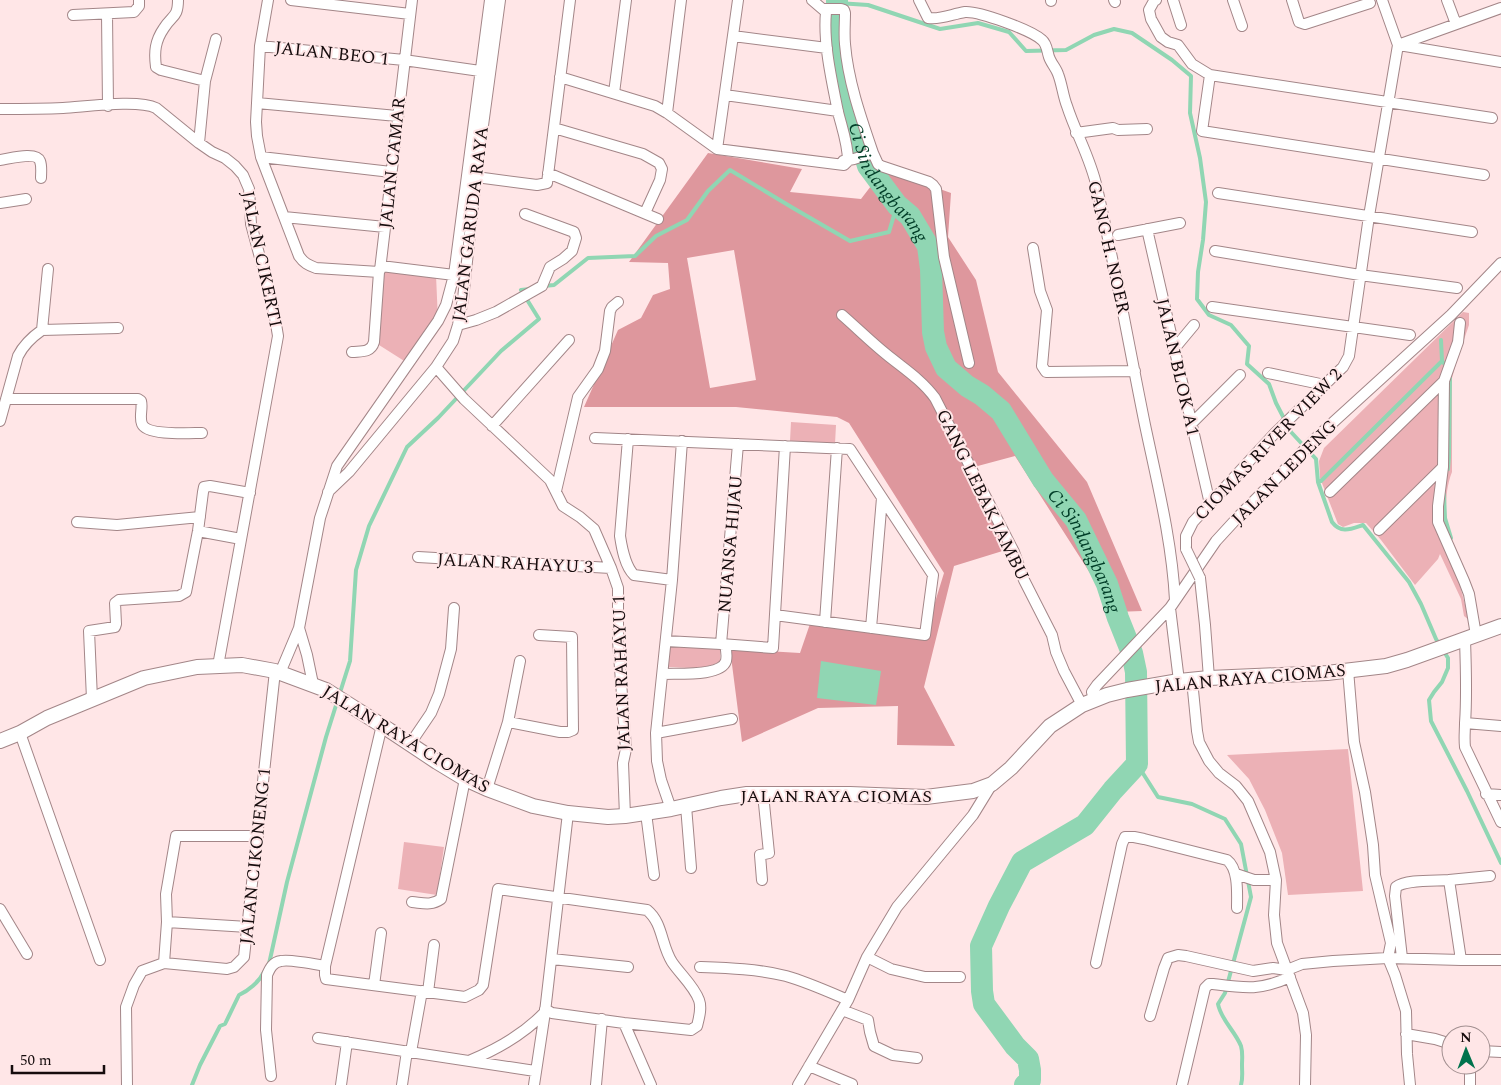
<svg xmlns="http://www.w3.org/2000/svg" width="1501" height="1085" font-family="Spectral,serif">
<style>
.green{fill:#ecb1b6}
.forest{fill:#de979d;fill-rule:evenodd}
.water{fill:#90d6b3}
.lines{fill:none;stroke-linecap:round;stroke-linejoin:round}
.stream{stroke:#90d6b3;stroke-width:4}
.river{stroke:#90d6b3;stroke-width:22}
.minor-casing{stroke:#a38688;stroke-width:12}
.secondary-casing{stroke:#a38688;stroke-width:16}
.minor{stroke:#fff;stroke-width:10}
.secondary{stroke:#fff;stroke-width:14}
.minor-bridge-casing{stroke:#a38688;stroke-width:12;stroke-linecap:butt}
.minor-bridge{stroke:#fff;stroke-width:10}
.labels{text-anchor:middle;stroke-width:4;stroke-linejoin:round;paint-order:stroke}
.street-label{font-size:18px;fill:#160c0d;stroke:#ffe6e7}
.water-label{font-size:19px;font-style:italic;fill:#003d27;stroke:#ffe6e7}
</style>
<rect width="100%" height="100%" fill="#ffe6e7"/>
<path class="green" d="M 384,271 L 436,275 L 438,321 L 409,364 L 379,345 L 382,278 Z
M 1463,312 L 1469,313 L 1469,325 L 1457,360 L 1452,378 L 1452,472 C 1447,485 1446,497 1446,512 C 1446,519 1448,525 1446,532 L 1469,620 L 1464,616 L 1461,599 L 1440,554 L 1438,559 L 1415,585 L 1381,540 L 1366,523 L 1354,523 L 1343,527 L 1338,524 L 1320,478 L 1319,461 L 1324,448 Z
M 791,422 L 836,425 L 835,444 L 790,441 Z
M 668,646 L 720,647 L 720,661 C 705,671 685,667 668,667 Z
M 1348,749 L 1363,891 L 1288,895 L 1282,853 L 1265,810 L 1249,779 L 1227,755 Z
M 404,842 L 444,847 L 437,895 L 398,889 Z"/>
<path class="forest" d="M 708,153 L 802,169 L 790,192 L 861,199 L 884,169 L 951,193 L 948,237 L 976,280 L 998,372 L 1087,482 L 1142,611 L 1115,612 L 1015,456 L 974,467 L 1009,549 L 954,566 L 924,687 L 955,746 L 897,745 L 898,706 L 818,708 L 742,742 L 730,649 L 800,653 L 811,621 L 924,638 L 944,573 L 849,423 L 837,417 L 736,407 L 584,407 L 618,330 L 641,318 L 653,295 L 670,289 L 668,263 L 629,262 ZM 734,250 L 756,380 L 710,388 L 687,258 Z"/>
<path class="water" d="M 821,661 L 881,671 L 876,705 L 817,698 Z"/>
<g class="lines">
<path class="stream" d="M 838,3 L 868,5 L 940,29 L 978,23 L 1009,32 L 1026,51 L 1066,50 L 1094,35 L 1114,29 L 1132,33 L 1172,60 L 1191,76 L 1190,113 L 1200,158 L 1206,202 L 1203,240 L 1198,272 L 1197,299 L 1209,315 L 1231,325 L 1249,346 L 1247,364 L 1269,384 L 1276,403 L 1291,432 L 1316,459 L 1318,482 L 1332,522 C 1341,534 1351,529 1363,525 L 1409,582 L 1421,604 L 1436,639 L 1448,658 L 1448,668 L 1442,682 L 1434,692 L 1429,700 L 1431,721 L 1467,791 L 1501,863
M 544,286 L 554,285 L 588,258 L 635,256 L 656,236 L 687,220 L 708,191 L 730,170 L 793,208 L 850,241 L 889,232 L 897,205
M 1441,340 L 1442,361 L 1448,368
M 1448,469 L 1449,457 L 1450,374
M 1321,481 L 1442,361
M 1444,494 L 1445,518 L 1451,538
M 1137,764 L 1158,797 L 1192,804 L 1225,819 L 1241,844 L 1251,897 L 1225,993 L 1218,1004 C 1221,1020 1235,1031 1241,1046 C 1243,1053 1242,1058 1242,1065 C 1242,1073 1243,1078 1241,1085
M 269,964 L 287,882 L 326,737 L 350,661 L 356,570 L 369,526 L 407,447 L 438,418 L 501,351 L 539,319 L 521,290 L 530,289
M 192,1085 L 200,1065 L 220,1026 L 225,1024 L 239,995 C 248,991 259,982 264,972"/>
<path class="river" id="s1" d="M 837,0 L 838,53 L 852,112 L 868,166 L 897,205 L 910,216 L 928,246 L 931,269 L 933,332 L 936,347 L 946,368 L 967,386 L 982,395 L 1001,411 L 1043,480 L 1076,520 L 1107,584 L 1118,618 L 1132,653 L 1136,672 L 1137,764 L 1113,790 L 1085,825 L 1022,862 L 999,906 L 981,946 L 982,991 L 984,1004 L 1015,1046 L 1028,1059 L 1030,1070 L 1030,1080 L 1025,1085"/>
<g class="minor-casing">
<path id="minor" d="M 178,0 C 178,18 172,15 164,28 C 155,41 154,52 156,67 L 161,70 L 205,81
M 268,0 L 260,46 L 256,122 L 257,136 L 261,157 L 299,256 C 304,263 308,265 316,268 L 379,272
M 291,0 L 410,14
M 812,0 L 826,12
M 919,0 L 928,18 C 941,20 952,14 965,12 C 979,11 1031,30 1042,40 C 1047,44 1047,51 1049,57 C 1051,63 1056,68 1058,74 C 1062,84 1063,96 1067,106 C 1076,134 1091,159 1097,188 C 1115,266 1129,346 1145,425 C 1157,482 1172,541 1175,600
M 1051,0 L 1051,1
M 1114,0 L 1115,2
M 1156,0 L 1154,1 L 1149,10 L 1151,19 L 1161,37 L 1168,42 L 1178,45 L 1192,64 L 1210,75
M 1173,0 L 1181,25
M 1233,0 L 1242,26
M 1292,0 L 1299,22 L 1305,24 L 1370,3
M 1447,0 L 1456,24
M 823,9 L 841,9 L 844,10 L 845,13 C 845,23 844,34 845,44 C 848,81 861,118 873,153
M 107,14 L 108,106
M 73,15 L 134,12 L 139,6 L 139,0
M 733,36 L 827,48
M 1398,45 L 1501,8
M 1399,45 L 1501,62
M 260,46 L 404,60 L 480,71
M 560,77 L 655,106 L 667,113 L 717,149 L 844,165 L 848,161 C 848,144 842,128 838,112 C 832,81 823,44 826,12 L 823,9
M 614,93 L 626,0
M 725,95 L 838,111
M 257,103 L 397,116
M 0,109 C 21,109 42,109 63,108 C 84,107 138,99 156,108 L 199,143 L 212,152 L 225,158 L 235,166 L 243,175 L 249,189 L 251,224 L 273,306 L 278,336 L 218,666
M 667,113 L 681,0
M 554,128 L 643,154 L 659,163 L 662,169 L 660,180 L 645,213
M 1076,133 L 1113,128 L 1118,130 L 1147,129
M 199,143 L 205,81 L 216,39
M 717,149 L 738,0
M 261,157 L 391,172
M 0,160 C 9,159 36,151 40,161 C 42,166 41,173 41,178
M 843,161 L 854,159 L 873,153 L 878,164 L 881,166 L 929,182 L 933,185 L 936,189 L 944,257 L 969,363
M 548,173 L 658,219
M 1484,175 L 1202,131 L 1210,75 L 1492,118
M 476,177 L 537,185 L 547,183 L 570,0
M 1218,193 L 1472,232
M 0,203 L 26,199
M 284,217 L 385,227
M 1147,229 L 1210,504
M 1118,235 L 1180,223
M 1033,248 L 1040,291 L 1047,310 L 1042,366 L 1046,372 L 1135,371
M 1215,251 L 1360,275 L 1457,288
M 381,266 L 454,275
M 1212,307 L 1410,335
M 842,315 C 857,328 871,342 886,354 C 903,368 922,380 935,398 L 1014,552 L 1024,580 L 1052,635 L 1056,652 L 1064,671 L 1082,705
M 1460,323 L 1458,342 L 1444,381 L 1443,467 L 1438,506 L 1438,522 L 1464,581 L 1469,594 L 1476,635
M 458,325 L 476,320 L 496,312 L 542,286 L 550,267 L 563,259 L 572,251 L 576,238 L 574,232 L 525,214
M 42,330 L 118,328
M 1174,349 L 1194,325
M 352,352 C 361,351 371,353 374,342 L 379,272 L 380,270 L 412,0
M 436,367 L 464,399 L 550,480 L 563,506 L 580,517 L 594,529 L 611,568 L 618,588 L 618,641 L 626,749 L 623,763 L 625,816
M 1268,373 L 1325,385
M 6,399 L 138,399 L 141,401 C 143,408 139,417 142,424 C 147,436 190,433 202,433
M 0,421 L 18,356 C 24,344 32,337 42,330 L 48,269
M 1191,424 L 1240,375
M 492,426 L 569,340
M 595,438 L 850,449 L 933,575 L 925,635 L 775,615
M 628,439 L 620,536 C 622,549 625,566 634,575 L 672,580
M 556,491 L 578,397 L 598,369 L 605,351 L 610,311 L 612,307 L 618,302
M 328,492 L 349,472 L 436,367 L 453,341 L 458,325 L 463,299 L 476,177 L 500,0
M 1330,492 L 1444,381
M 77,522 L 117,525 L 200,517
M 1379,530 L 1443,467
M 198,531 L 241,539
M 1186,549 L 1186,536 L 1193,522 L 1275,433 L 1343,367 L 1349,356 L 1369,216 L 1398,45 L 1382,0
M 418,557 L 611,568
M 1200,578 L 1205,625 L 1209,678
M 1170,608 L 1179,681
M 825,622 L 837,448
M 299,628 L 307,655 L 313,684
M 871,628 L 882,498
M 1465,640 C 1466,667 1467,696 1465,723 C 1465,731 1464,738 1465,747 L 1501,822
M 666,641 L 721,644 L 773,648 L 785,446
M 721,644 L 738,444
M 1348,670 L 1354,742 L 1365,792 L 1373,845 L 1375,875 L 1391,943 L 1388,958 L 1395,975 L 1406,1011 L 1407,1054 L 1410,1085
M 280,673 L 299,628 L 320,518 L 337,466 L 438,321 L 446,305 L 454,275 L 490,0
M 663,674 C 676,673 721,677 726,661 C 727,656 726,649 725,645
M 1192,680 L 1197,731 L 1199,742 L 1209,761 L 1219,773 L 1236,786 L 1248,801 L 1270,852 L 1276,880 L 1274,915 L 1277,943 L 1303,1013 L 1306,1035 L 1305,1085
M 92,699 L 89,631 L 115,627 L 116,624 L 115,603 L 119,600 L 179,596 L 186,592 L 198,531 L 203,492 L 204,487 L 210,486 L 250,493
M 1094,700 L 1092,692 L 1097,685 L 1170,608 L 1216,541 L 1238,517 L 1317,437 L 1451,315 L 1501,263
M 508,722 L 560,732 L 568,732 L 573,730 L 572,637 L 539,635
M 1465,723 L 1501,726
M 382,725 L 325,966 L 325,975 L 326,979 L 465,997 L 479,990 L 483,985 L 498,889 L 647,910 C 663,923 661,945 672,962 C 680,974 694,986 699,1000 C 702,1008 699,1018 697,1026 L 691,1030 L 624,1023 L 552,1013 L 545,1009
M 20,733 L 100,960
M 656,733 L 732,719
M 410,744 L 431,713 L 439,694 L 451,649 L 454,608
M 487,789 L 508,722 L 520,661
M 1486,794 L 1501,795
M 686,806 L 691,868
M 671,809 L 661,780 L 657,761 L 656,733 L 672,580 L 682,441
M 646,813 L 654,875
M 1236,874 L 1254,880 L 1276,880
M 762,880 L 760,855 L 769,853 L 763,794
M 1449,880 L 1490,876
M 412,902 C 423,903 431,906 441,899 L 465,779
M 0,909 L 27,954
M 167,922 L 166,894 L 176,836 L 258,836
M 867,957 L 891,969 L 925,977 L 960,977
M 1402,958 L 1395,896 L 1396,887 C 1406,879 1435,881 1449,880 L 1461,960
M 552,959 L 628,967
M 164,963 L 167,922 L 248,927
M 1096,963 L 1122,844 L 1125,837 L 1134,837 L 1144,839 L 1227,860 C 1239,869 1237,894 1237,908
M 700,967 C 728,968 758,969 786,976 C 807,982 827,991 848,1000
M 374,985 L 381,933
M 428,992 L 434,945
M 842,1010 L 868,1020 L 870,1032 L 874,1046 L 893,1055 L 917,1058
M 1150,1016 L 1164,968 L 1168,958 L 1178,955 L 1186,956 L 1253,971 L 1273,968 L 1287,970 L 1302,964 L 1333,961 L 1388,958 L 1461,960 L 1501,960
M 624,1023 L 651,1085
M 1406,1034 L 1435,1039 L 1451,1044
M 318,1038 L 535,1071
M 1481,1051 L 1501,1052
M 411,1052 L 422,991
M 471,1060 C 500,1048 524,1034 545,1012
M 1470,1065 L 1470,1085
M 809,1066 L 852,1084
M 271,1076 L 266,1030 L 267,975 C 270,968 273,962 281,961 C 290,959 314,964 325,966
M 127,1085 L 126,1007 L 134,985 L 142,971 L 164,963 L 227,969 L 234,967 L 244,957 L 275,671
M 341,1085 L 347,1042
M 402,1085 L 407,1051
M 534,1085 L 545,1012 L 568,813
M 596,1085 L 602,1019
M 798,1085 L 848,1000 L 867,957 L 897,907 L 973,815 L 992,784
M 1182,1085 L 1205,988 L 1209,984 L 1213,984 C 1244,988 1260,991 1290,977"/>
</g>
<g class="secondary-casing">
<path id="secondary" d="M 0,741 L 20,733 L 47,718 L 144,678 L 197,667 L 242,665 L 275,671 L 326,690 L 389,730 L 437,762 L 465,779 L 487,789 L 533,806 L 568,813 L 608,817 L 625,816 L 671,809 L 721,798 L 747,794 L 850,794 L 926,797 L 973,791 L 992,784 L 1011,768 L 1050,726 L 1082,705 L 1107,695 L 1127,690 L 1179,681 L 1209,678 L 1327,673 L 1386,666 L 1407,660 L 1501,626"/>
</g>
<use href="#minor" class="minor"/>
<use href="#secondary" class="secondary"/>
<g class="minor-bridge-casing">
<path id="minor-bridge" d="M 1186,549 L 1200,578"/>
</g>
<use href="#minor-bridge" class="minor-bridge"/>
</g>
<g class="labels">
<g class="street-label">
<text transform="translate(332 53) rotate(6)" y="6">JALAN BEO 1</text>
<text transform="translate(392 163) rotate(-84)" y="6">JALAN CAMAR</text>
<text transform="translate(470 224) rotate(-83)" y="6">JALAN GARUDA RAYA</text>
<text transform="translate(1109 247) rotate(77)" y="6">GANG H. NOER</text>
<text transform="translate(262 259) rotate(78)" y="6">JALAN CIKERTI</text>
<text transform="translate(1178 367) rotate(77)" y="6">JALAN BLOK A1</text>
<text transform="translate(1268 444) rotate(-46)" y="6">CIOMAS RIVER VIEW 2</text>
<text transform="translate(1284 472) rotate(-45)" y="6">JALAN LEDENG</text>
<text transform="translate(983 495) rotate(64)" y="6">GANG LEBAK JAMBU</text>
<text transform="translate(730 544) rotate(-85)" y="6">NUANSA HIJAU</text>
<text transform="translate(515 563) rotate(3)" y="6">JALAN RAHAYU 3</text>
<text transform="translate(621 673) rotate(-92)" y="6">JALAN RAHAYU 1</text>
<text transform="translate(1250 678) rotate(-5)" y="6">JALAN RAYA CIOMAS</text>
<text transform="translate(406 739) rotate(31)" y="6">JALAN RAYA CIOMAS</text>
<text x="836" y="802">JALAN RAYA CIOMAS</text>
<text transform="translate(255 856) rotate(-84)" y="6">JALAN CIKONENG 1</text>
</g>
<g class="water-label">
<text dy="7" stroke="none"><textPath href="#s1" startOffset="194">Ci Sindangbarang</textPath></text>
<text dy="7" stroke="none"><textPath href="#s1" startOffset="629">Ci Sindangbarang</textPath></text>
</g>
</g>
<g transform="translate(1466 1050) rotate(359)"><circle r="24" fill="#ffe6e7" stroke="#a28f90"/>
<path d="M0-4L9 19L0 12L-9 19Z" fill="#00734d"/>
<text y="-8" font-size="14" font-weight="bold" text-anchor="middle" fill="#160c0d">N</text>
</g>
<path d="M12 1065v8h92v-8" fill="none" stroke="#160c0d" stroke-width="2.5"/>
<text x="20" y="1065" font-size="15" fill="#160c0d" stroke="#ffe6e7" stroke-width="4" paint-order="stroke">50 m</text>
</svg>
